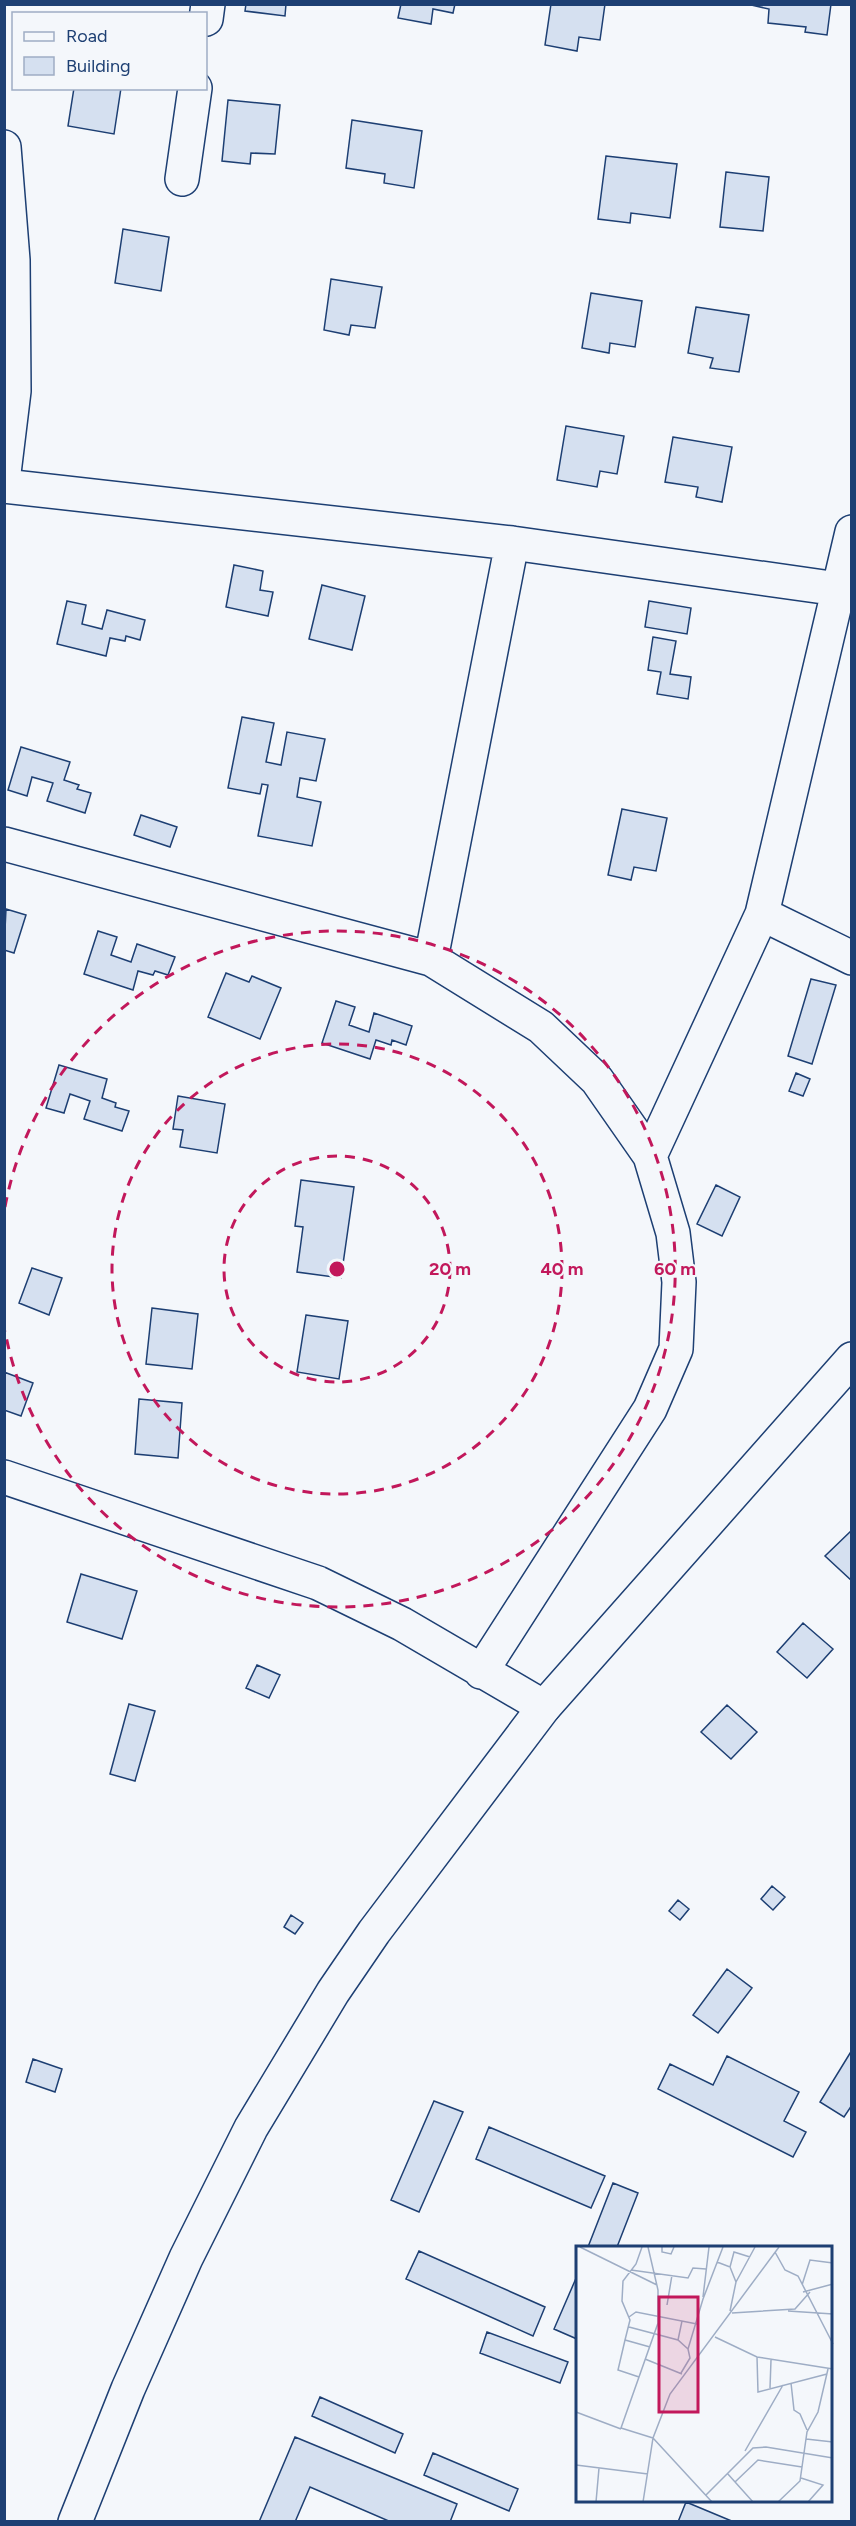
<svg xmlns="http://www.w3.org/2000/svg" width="856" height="2526" font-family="Figtree,sans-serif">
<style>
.building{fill:#d5e0f0;stroke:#1d3f73;stroke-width:1.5}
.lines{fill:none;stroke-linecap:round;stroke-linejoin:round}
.street-casing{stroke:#1d3f73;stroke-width:36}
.secondary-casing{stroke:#1d3f73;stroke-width:36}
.primary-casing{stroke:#1d3f73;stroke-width:36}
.street{stroke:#f4f7fb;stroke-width:33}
.secondary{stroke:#f4f7fb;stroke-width:33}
.primary{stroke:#f4f7fb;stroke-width:33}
.ring{fill:none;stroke:#c2185b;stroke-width:3;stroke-dasharray:10 8}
.inset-road{fill:none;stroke:#9eadc5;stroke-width:1.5}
.view{fill:#c2185b;fill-opacity:0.15;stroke:#c2185b;stroke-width:3}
.inset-edge{fill:none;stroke:#1d3f73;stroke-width:3}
.centre{fill:#c2185b;stroke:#f4f7fb;stroke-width:3}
.ring-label{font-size:18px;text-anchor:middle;font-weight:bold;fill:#c2185b;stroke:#f4f7fb;stroke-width:4.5;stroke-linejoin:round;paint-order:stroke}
</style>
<rect width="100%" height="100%" fill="#f4f7fb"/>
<path class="building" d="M 246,4 L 286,4 L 285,16 L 245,11 Z
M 401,4 L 455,4 L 453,13 L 433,9 L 431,24 L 398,18 Z
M 551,4 L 605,4 L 600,40 L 579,37 L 577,51 L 545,45 Z
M 747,4 L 831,4 L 827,35 L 805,32 L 806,27 L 768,23 L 769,9 Z
M 74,88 L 121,88 L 114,134 L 68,126 Z
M 228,100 L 280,105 L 275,154 L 251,153 L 250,164 L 222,161 Z
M 352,120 L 422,131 L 414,188 L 384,183 L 385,174 L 346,168 Z
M 606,156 L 677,164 L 670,218 L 631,213 L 630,223 L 598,219 Z
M 726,172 L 769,177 L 763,231 L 720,227 Z
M 123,229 L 169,237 L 161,291 L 115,283 Z
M 331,279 L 382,287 L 375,328 L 351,325 L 349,335 L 324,330 Z
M 591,293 L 642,301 L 635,347 L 610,343 L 609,353 L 582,348 Z
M 696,307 L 749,315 L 739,372 L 710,368 L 713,358 L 688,353 Z
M 566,426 L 624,436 L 617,474 L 600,471 L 597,487 L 557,480 Z
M 673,437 L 732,447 L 722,502 L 696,497 L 698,487 L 665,482 Z
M 234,565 L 263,571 L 260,590 L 273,592 L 268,616 L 226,607 Z
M 322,585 L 365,596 L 352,650 L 309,639 Z
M 67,601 L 86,605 L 82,624 L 102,629 L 107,610 L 145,620 L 140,640 L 126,636 L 125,641 L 110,638 L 106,656 L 57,644 Z
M 649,601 L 691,608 L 687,634 L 645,627 Z
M 653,637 L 676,641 L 670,674 L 691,677 L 688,699 L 657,694 L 661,672 L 648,670 Z
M 242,717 L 274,723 L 266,762 L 281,765 L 287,732 L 325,739 L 316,781 L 300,778 L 297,797 L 321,802 L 312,846 L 258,836 L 268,785 L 262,784 L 260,794 L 228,788 Z
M 21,747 L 70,762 L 64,780 L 79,785 L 77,789 L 91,793 L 85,813 L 47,801 L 53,783 L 32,777 L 27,796 L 8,790 Z
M 622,809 L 667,818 L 656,871 L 634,867 L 631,880 L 608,875 Z
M 141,815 L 177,827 L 170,847 L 134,835 Z
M 6,909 L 26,915 L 14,953 L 4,950 Z
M 98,931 L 117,937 L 111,955 L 131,962 L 137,944 L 175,957 L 168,975 L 155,971 L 153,975 L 138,971 L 133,990 L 84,974 Z
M 226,973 L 249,982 L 252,976 L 281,988 L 260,1039 L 208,1017 Z
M 811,979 L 836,985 L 812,1064 L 788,1056 Z
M 336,1001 L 355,1007 L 349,1025 L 369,1032 L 374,1013 L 412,1026 L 406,1045 L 392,1040 L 391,1045 L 376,1040 L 370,1059 L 322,1043 Z
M 59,1065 L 107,1079 L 102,1098 L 116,1103 L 115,1107 L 129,1111 L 122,1131 L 84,1119 L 90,1101 L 70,1094 L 64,1113 L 46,1108 Z
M 796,1073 L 810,1079 L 803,1096 L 789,1091 Z
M 178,1096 L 225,1104 L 217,1153 L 180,1147 L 183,1130 L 173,1129 Z
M 301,1180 L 354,1187 L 341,1278 L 297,1272 L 303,1227 L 295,1226 Z
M 716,1185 L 740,1197 L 722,1236 L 697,1224 Z
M 32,1268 L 62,1278 L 49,1315 L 19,1303 Z
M 152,1308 L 198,1314 L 192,1369 L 146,1364 Z
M 306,1315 L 348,1321 L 339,1379 L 297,1372 Z
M 4,1372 L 33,1383 L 21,1416 L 4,1410 Z
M 139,1399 L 182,1403 L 178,1458 L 135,1454 Z
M 852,1530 L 852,1581 L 825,1556 Z
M 81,1574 L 137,1591 L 122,1639 L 67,1622 Z
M 803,1623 L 833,1649 L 807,1678 L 777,1652 Z
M 257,1665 L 280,1675 L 269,1698 L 246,1688 Z
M 129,1704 L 155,1711 L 135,1781 L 110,1774 Z
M 727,1705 L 757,1732 L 731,1759 L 701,1732 Z
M 772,1886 L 785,1897 L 773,1910 L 761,1899 Z
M 678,1900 L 689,1909 L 680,1920 L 669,1911 Z
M 291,1915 L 303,1923 L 295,1934 L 284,1927 Z
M 727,1969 L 752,1988 L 718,2033 L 693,2015 Z
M 852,2050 L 852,2105 L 844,2117 L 820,2102 Z
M 727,2056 L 799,2092 L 784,2121 L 806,2132 L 793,2157 L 658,2089 L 670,2064 L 713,2085 Z
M 33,2059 L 62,2069 L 55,2092 L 26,2082 Z
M 434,2101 L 463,2112 L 419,2212 L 391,2200 Z
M 489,2127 L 605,2176 L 591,2208 L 476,2159 Z
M 613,2183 L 638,2193 L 617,2247 L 588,2247 Z
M 419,2251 L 545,2307 L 533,2336 L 406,2279 Z
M 577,2276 L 577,2339 L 554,2329 Z
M 487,2332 L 568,2362 L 560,2383 L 480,2353 Z
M 320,2397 L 403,2434 L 395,2453 L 312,2416 Z
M 295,2437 L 457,2504 L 450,2522 L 391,2522 L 310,2487 L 295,2522 L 259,2522 Z
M 433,2453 L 518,2489 L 509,2511 L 424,2475 Z
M 686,2502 L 734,2522 L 678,2522 Z"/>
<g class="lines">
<g class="street-casing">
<path id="street" d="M 206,19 L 208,4
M 182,179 L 195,88
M 4,486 L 512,543 L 838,589
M 4,844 L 431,959 L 541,1027 L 597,1080 L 650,1156
M 762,914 L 852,958
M 431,959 L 512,543
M 4,1477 L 318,1583 L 402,1624 L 544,1707
M 481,1672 L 650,1409 L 676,1349 L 679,1282 L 673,1233 L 650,1156 L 762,914 L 852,532"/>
</g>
<g class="secondary-casing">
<path id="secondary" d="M 4,147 L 13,260 L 14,391 L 4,473"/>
</g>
<g class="primary-casing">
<path id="primary" d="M 75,2522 L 128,2389 L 186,2258 L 251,2128 L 333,1992 L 374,1932 L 544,1707 L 852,1359"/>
</g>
<use href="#street" class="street"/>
<use href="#secondary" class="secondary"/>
<use href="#primary" class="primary"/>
</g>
<g class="ring">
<circle cx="337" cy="1269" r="113"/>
<circle cx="337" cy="1269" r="225"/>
<path d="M5 1207A338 338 0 1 1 5 1331"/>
</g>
<g transform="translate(576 2246)">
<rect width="256" height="256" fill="#f4f7fb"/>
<path class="inset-road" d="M 4,1 L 81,39M 72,1 L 82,44 L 82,77 L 45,182 L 77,192M 86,1 L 86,6 L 95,8 L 98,1M 199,6 L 209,24 L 222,30 L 257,98M 141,16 L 154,21 L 158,6 L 174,11M 154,21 L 160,36 L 154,65M 55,24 L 112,32 L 117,22 L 130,23M 160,36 L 179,1M 226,39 L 234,14 L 257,17M 227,46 L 257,38M 127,51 L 133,1M 91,59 L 96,29M 212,65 L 257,68M 156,67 L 219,63 L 234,46M 53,71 L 60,66 L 121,78M 53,81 L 102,94 L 112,103M 139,91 L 181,111 L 257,123M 49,94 L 54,74 L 46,55 L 47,35 L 60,18 L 66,1M 102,94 L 106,75M 181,111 L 182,146 L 251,128M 69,113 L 106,128M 105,127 L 114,112 L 112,103 L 127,53 L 147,1M 63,131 L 42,124 L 49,94 L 74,101M 215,137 L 218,164 L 224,168 L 231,184M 194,142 L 195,114M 0,166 L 45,183M 77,192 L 136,256M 230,193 L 257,196M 169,205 L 207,139M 0,219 L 72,228M 151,227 L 177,256M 225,232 L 247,239 L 232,256M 159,236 L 182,214 L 226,221M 130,249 L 177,202 L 190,201 L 257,212M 20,256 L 23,222M 67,256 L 77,192 L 94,148 L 203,1M 202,256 L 224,235 L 231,186 L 242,166 L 252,123"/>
<path class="view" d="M 83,51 L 122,51 L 122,166 L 83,166 Z"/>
<rect width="256" height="256" class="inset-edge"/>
</g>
<circle cx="337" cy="1269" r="9" class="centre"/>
<g class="ring-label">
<text x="450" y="1275">20 m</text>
<text x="562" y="1275">40 m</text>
<text x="675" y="1275">60 m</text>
</g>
<rect width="856" height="2526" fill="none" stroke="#1d3f73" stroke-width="12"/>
<rect x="12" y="12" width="195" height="78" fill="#f4f7fb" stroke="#9eadc5" stroke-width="1.5"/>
<rect x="24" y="32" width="30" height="9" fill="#f4f7fb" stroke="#9eadc5" stroke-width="1.5"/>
<text x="66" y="42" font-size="18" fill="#1d3f73">Road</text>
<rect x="24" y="57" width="30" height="18" fill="#d5e0f0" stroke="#9eadc5" stroke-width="1.5"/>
<text x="66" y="72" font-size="18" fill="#1d3f73">Building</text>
</svg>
